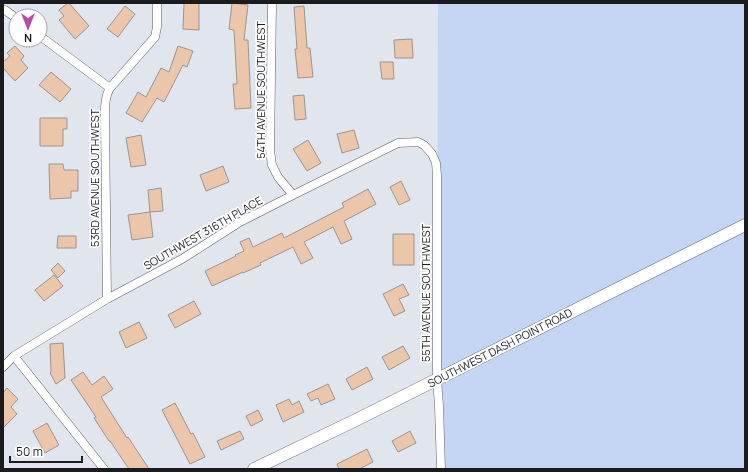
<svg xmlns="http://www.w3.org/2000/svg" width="748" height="472" font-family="Manrope,sans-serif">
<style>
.green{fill:#c5d6f4}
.building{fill:#ebc6ab;stroke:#9c948f}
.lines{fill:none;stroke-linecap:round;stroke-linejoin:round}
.minor-casing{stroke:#5d6168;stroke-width:9}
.secondary-casing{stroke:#5d6168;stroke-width:13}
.minor{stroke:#fff;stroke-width:8}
.secondary{stroke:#fff;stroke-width:12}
.labels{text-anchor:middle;stroke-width:3.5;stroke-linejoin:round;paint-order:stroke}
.street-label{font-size:11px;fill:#1a1b1e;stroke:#fff}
</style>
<rect width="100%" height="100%" fill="#e1e5ed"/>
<path class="green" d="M 438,3 L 745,3 L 745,469 L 437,469 Z"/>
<path class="building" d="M 68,3 L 69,3 L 89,26 L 75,39 L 59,20 L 64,16 L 59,10 Z
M 184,3 L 199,3 L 199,30 L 183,29 Z
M 232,3 L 248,5 L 244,40 L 248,40 L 251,108 L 235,109 L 233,84 L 237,84 L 234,30 L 229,29 Z
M 125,6 L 135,14 L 118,37 L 107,29 Z
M 304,6 L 307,48 L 310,48 L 313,77 L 298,78 L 295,49 L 297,49 L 294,7 Z
M 412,39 L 413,58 L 395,58 L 394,40 Z
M 15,46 L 24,56 L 21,60 L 28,68 L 15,81 L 3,68 L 3,62 L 10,56 L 7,53 Z
M 178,46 L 193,51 L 187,67 L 183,65 L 164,102 L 157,98 L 142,122 L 126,113 L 138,92 L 146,97 L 161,68 L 169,72 Z
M 380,62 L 393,62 L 394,79 L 382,79 Z
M 51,72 L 71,89 L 60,102 L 39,85 Z
M 304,95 L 306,119 L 295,120 L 293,96 Z
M 40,118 L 67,118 L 67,129 L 63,129 L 63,146 L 40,146 Z
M 354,130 L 359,148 L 342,153 L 337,134 Z
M 141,135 L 146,165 L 131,167 L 126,138 Z
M 308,140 L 321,163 L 307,171 L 293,149 Z
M 49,164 L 63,164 L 64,170 L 78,170 L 78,191 L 71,191 L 71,198 L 50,199 Z
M 223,166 L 229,182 L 206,191 L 200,175 Z
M 401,181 L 410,200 L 399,205 L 390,187 Z
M 161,188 L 163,211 L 150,212 L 148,190 Z
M 368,189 L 376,204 L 344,221 L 352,239 L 341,244 L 333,227 L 304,242 L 313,258 L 301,264 L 293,247 L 260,263 L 261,265 L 243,273 L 243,272 L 212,286 L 205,271 L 236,256 L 235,255 L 244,251 L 240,242 L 249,238 L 253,247 L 282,233 L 284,238 L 344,207 L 342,203 Z
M 150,212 L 153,237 L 132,240 L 128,215 Z
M 393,234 L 414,234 L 414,265 L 393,265 Z
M 58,236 L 76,236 L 76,248 L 57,248 Z
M 58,263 L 65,271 L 58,278 L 51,270 Z
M 54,275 L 63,286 L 44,301 L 35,290 Z
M 403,284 L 409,295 L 399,299 L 405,311 L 394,316 L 383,294 Z
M 194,301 L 201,314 L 175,328 L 168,315 Z
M 139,322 L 147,338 L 126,348 L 119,332 Z
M 63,343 L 65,378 L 56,384 L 50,373 L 51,372 L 50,344 Z
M 403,346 L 410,358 L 389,370 L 382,357 Z
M 367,367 L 373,379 L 352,390 L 346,379 Z
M 83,372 L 92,385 L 104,376 L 113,389 L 101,397 L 127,438 L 128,437 L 149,469 L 129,469 L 110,441 L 109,441 L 94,418 L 96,417 L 71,380 Z
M 328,384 L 335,399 L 321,405 L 318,398 L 311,401 L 307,394 Z
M 7,388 L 18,399 L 11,407 L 17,414 L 3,428 L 3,393 Z
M 289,399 L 292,405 L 299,401 L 304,412 L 283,422 L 276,405 Z
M 175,403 L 191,434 L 193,433 L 205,457 L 190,464 L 162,410 Z
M 258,410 L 263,420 L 251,426 L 246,416 Z
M 47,423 L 59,445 L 45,453 L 33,431 Z
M 240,431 L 244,439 L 221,450 L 217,441 Z
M 410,431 L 416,443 L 398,452 L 392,441 Z
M 367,449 L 373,462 L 359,469 L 339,469 L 337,464 Z"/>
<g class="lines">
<g class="minor-casing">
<path id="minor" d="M 272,3 L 270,150 L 272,165 L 278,177 L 293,195
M 5,10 L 16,18
M 40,36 L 110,88
M 107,299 L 105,122 C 105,111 104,98 110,88 L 155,37 L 157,27 L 157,3
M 14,356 L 104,469
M 3,367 L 14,356 L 107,299 L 182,259 L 240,222 L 293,195 L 398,143 L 418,142 L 424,145 L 432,154 L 436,163 L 437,175 L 437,379 L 439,406 L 441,469"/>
</g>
<g class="secondary-casing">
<path id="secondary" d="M 254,469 L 356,420 L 745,225"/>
</g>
<use href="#minor" class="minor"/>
<use href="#secondary" class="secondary"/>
</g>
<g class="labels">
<g class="street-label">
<text transform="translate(261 90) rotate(-90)" y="4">54TH AVENUE SOUTHWEST</text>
<text transform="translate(95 178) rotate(-90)" y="4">53RD AVENUE SOUTHWEST</text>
<text transform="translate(203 233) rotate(-30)" y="4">SOUTHWEST 316TH PLACE</text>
<text transform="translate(426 293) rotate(-90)" y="4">55TH AVENUE SOUTHWEST</text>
<text transform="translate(500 348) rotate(-27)" y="4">SOUTHWEST DASH POINT ROAD</text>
</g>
</g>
<rect width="748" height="472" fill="none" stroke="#1a1b1e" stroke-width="8"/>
<g transform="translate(28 28) rotate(180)"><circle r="19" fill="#ffffff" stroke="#a3a4a5"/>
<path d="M0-3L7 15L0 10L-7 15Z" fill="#b64bac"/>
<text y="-6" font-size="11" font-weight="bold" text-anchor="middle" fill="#1a1b1e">N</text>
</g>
<path d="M10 456v6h72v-6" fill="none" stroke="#1a1b1e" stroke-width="2"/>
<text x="16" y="456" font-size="12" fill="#1a1b1e" stroke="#ffffff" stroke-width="3" paint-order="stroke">50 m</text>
</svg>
